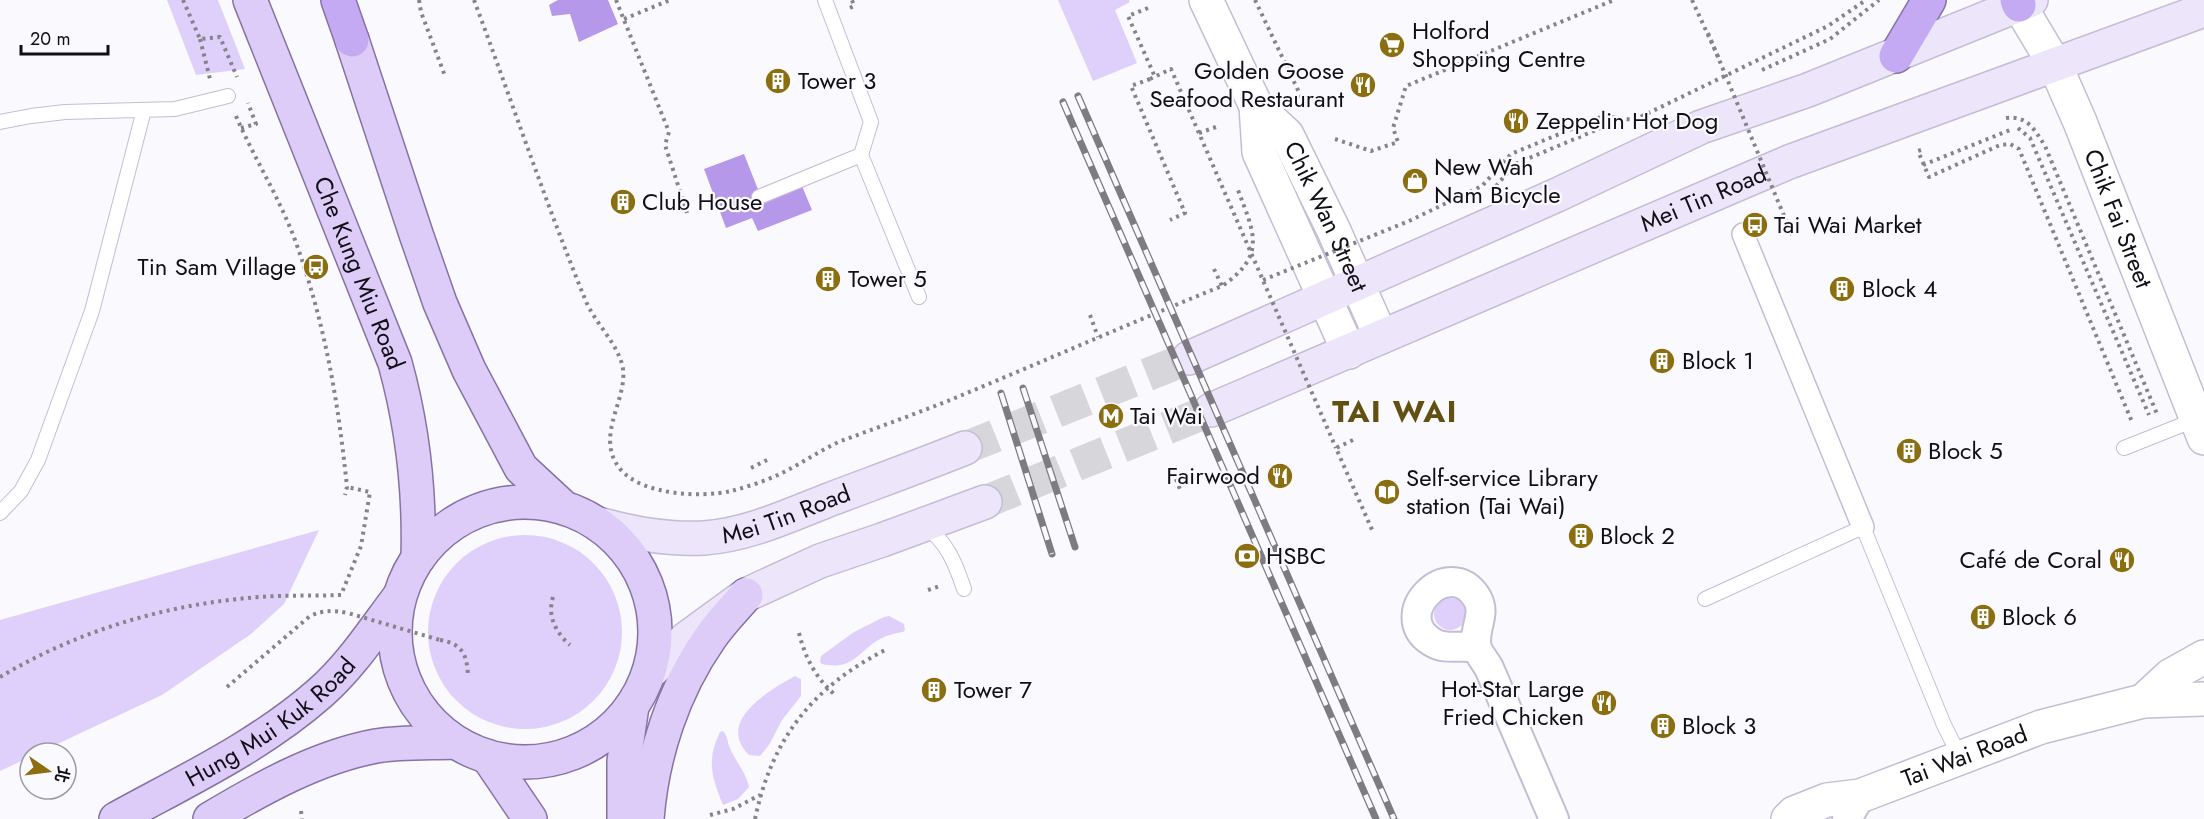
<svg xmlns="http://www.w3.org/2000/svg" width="2204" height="819" font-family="Jost,'Noto Sans TC',sans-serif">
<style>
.green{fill:#ded0fa}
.water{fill:#b698ea}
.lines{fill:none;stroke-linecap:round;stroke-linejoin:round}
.secondary-tunnel{stroke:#d7d6db;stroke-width:33;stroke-dasharray:33 16;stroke-linecap:butt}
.service-casing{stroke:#c4bdd5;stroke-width:16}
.pedestrian-casing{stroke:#c4bdd5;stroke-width:24}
.minor-casing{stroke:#c4bdd5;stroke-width:32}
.tertiary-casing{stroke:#c4bdd5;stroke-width:36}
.secondary-casing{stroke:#c4bdd5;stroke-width:36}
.primary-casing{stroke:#8573a5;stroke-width:36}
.motorway-casing{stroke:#8573a5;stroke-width:36}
.path{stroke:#86848a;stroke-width:4;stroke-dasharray:3 4.5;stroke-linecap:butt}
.service{stroke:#fff;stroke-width:14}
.pedestrian{stroke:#fff;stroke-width:21}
.minor{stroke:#fff;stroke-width:28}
.tertiary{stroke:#fff;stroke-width:33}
.secondary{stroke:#ede6fb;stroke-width:33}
.primary{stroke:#dcccf7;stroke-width:33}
.motorway{stroke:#c4aaf2;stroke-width:33}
.rail-casing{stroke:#7e7c82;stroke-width:7}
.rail{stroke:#faf9fe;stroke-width:4.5;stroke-dasharray:14;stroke-linecap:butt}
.path-bridge{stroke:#86848a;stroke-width:4;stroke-dasharray:3 4.5;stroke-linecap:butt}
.labels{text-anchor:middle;stroke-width:4.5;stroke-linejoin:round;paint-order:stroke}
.poi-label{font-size:24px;fill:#110e16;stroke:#faf9fe;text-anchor:start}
.street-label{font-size:24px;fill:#110e16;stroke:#faf9fe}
.district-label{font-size:30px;font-weight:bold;letter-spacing:1.5px;fill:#624f12;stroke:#faf9fe}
</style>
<rect width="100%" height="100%" fill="#faf9fe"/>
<path class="green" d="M 167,0 L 218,0 L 245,69 L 196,75 Z
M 1058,0 L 1129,0 L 1130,2 L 1115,10 L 1137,63 L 1093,81 Z
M 319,530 L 284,604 L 251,634 L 162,695 L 38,753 L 30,753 L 30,757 L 0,771 L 0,620 Z
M428 632a97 97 0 1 1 194 0a97 97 0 1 1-194 0Z
M1434 614a16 16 0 1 1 32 0a16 16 0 1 1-32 0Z
M 889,616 L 904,624 L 905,630 L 903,632 C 895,633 888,635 880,639 C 858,651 854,671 822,664 L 820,662 L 821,656 L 854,632 L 884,617 Z
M 795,676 L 801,679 L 801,696 L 782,720 L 769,745 L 760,756 L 749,755 C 715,721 770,690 795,676 Z
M 723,731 C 728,736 727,742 730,748 C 736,763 745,770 749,787 L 738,799 L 723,805 C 712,777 706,761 720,732 Z"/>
<path class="water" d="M 558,0 L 608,0 L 618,24 L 579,42 L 570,14 L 552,16 L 549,5 Z
M 744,154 L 763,202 L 802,186 L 812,210 L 758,231 L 752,218 L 726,228 L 704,169 Z"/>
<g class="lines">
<path class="secondary-tunnel" d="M 965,448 L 1189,358
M 985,502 L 1211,410"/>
<g class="service-casing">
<path id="service" d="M 825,0 L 871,122 L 861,155 L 919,297
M 0,122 L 31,116 L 65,112 L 175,109 L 228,96
M 759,197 L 861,155
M 2124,448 L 2197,419
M 0,513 L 21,491 L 38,460 L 92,311 L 144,110
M 925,527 C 947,541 956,565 964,589
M 1705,599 L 1863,527 L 1944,725 L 1960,757"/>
</g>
<g class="pedestrian-casing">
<path id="pedestrian" d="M 1743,234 L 1863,527"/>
</g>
<g class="minor-casing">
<path id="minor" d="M 1477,648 C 1462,644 1446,651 1432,642 C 1388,615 1449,553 1477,598 C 1487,615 1472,630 1477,648 C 1479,654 1485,661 1489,668 L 1554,819
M 1847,819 L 1860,796"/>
</g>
<g class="tertiary-casing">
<g id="tertiary">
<path id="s1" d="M 1206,0 L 1256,106 L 1287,135 L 1334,231 L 1381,337"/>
<path id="s2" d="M 2019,5 L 2055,65 L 2080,122 L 2204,438"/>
<path d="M 1256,106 L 1259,152 L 1349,352"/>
<path d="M 2143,701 L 2170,676 L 2204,657"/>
<path id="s3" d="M 1788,819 L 1794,813 L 1827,800 L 1860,796 L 2041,727 L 2143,701 L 2204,699"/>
</g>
</g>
<g class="secondary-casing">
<g id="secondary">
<path d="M 1189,358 L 1557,195 L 1701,127 L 1808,90 L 2031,0"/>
<path id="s4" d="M 1211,410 L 1789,162 L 2204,10"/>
<path id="s5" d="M 599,524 C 634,534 667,540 704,538 C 748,535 790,515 831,499 C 876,482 920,466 965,448"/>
<path d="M 649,673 L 687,638 L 746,595 L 820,561 L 882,540 L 985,502"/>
</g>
</g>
<g class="primary-casing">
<g id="primary">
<path id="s6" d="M 250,0 L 395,363 C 413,428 420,491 418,558"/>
<path d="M 352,40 L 416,234 L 440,303 L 469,370 L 521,468 L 562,506"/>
<circle cx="525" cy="632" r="130"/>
<path d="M 488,757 L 530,819"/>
<path id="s7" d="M 116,819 C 185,781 260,746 320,693 C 351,666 374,630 399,597"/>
<path d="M 210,819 C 260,789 317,757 376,746 C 401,742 428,743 454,742"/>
<path d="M 624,819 L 624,761 L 632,706"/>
<path d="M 647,819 C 652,755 673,691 710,638 C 720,623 734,609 746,595"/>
</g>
</g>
<g class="motorway-casing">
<path id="motorway" d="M 338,0 L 352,40
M 2017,0 L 2019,5
M 1896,56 L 1929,0"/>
</g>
<path class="path" d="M 183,0 L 200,39 L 220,37 L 237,77
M 419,0 L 421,12 L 445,76
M 474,0 C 511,99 545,201 585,299 C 594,322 615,340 622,364 C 631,397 592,436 621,470 C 643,495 701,498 731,491 C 747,487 765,481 780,474 C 801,464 820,450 841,441 C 879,427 918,413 955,398 C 1044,361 1133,322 1222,286 C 1267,255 1254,233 1238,190
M 616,0 L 669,132 L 665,145 L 687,213
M 1255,0 L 1306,107
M 1692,0 L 1720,61
M 850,8 L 854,6 L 852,0
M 1148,8 L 1128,16 L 1155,77
M 624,19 L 670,0
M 200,39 L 210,79
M 1762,70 L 1830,39 L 1879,0
M 1150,79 L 1131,86 L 1185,213 L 1170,220
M 236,116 C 254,158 279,197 295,240 C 325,323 338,400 347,487 L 345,495
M 2006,118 C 2027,115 2035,130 2045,146 L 2157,414
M 241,128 L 256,124 L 248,103
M 2018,128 L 2030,138 L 2149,415
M 1199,133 L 1216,127
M 1335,139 L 1371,151 L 1398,142 L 1393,128 L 1406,86 L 1614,0
M 1921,150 L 1918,151 L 1929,177 L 2000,145 L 2010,144 L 2019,149 L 2132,422
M 1923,165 L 2010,130
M 1496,186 L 1515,164 L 1608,125 L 1627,128
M 1409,221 L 1482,186 L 1511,154 L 1603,116 L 1634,120 L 1828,26 L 1866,0
M 1214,269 L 1222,286
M 1090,315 L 1098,337
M 1353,440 L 1336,448 L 1373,532
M 751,468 L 769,459
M 1173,472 L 1180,489
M 928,590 L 940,586
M 553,597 C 547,616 556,633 570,645
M 799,633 C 805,657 815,677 834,694
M 440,640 C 463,644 467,655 468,676
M 0,677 C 79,630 167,604 259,597 C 286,595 314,596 341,595 L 361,546 L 370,492 L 347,487
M 301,811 L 302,819
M 710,815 L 733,809 L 760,795
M 755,819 C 772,738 812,688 885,650"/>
<use href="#service" class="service"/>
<use href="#pedestrian" class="pedestrian"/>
<use href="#minor" class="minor"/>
<use href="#tertiary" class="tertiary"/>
<use href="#secondary" class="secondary"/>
<use href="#primary" class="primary"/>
<use href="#motorway" class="motorway"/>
<g class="rail-casing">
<path id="rail" d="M 1078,96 L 1394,819
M 1063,102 L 1376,819
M 1023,388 L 1075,547
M 1001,393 L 1052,554"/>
</g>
<use href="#rail" class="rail"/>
<path class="path-bridge" d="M 1708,33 L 1792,235
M 1150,79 L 1171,69 L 1336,448
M 1263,280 L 1409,221
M 227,687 L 310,616 C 324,610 333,610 348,613 L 440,640"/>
</g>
<defs>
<g id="supermarket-disc" transform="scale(1.35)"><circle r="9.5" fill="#8a6e0f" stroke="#faf9fe"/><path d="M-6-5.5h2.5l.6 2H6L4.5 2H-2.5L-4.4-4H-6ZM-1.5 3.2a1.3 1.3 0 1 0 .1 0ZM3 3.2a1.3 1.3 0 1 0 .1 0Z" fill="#fff"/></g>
<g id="building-disc" transform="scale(1.35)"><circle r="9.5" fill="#8a6e0f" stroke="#faf9fe"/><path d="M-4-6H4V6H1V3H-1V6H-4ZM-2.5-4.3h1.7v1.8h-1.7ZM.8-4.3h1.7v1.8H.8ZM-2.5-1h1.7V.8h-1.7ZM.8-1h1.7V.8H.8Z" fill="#fff"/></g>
<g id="restaurant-disc" transform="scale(1.35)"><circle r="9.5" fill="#8a6e0f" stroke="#faf9fe"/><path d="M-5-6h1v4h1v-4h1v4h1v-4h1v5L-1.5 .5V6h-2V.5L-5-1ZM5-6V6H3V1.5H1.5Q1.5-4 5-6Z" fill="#fff"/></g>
<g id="shop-disc" transform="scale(1.35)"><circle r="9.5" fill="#8a6e0f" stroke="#faf9fe"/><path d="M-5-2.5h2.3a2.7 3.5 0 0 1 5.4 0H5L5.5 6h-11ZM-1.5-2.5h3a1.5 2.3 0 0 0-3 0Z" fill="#fff"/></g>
<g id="bus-disc" transform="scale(1.35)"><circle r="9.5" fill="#8a6e0f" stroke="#faf9fe"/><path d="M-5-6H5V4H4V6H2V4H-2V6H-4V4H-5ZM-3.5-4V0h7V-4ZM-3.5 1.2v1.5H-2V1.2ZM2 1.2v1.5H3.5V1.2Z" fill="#fff"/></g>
<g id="metro-disc" transform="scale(1.35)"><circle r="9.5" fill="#8a6e0f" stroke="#faf9fe"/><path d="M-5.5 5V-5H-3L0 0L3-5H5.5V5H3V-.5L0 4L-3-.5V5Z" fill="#fff"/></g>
<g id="library-disc" transform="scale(1.35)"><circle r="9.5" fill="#8a6e0f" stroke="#faf9fe"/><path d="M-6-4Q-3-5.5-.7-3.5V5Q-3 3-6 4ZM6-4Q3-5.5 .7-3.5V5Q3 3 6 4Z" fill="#fff"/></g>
<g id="bank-disc" transform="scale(1.35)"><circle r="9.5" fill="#8a6e0f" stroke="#faf9fe"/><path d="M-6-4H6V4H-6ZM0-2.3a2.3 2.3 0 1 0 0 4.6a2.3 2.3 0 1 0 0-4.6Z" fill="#fff"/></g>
</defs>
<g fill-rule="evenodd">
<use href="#supermarket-disc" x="1392" y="45"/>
<use href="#building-disc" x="778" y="81"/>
<use href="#restaurant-disc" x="1363" y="85"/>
<use href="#restaurant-disc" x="1516" y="121"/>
<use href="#shop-disc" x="1415" y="181"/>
<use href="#building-disc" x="623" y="202"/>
<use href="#bus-disc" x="1755" y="225"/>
<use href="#bus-disc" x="316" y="267"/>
<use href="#building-disc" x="828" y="279"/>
<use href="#building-disc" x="1842" y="289"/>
<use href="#building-disc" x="1662" y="361"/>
<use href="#metro-disc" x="1111" y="416"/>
<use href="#building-disc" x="1909" y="451"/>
<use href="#restaurant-disc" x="1280" y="476"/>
<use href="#library-disc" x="1387" y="492"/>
<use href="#building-disc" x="1581" y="536"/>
<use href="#bank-disc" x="1247" y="556"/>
<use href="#restaurant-disc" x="2122" y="560"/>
<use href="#building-disc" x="1983" y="617"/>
<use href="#building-disc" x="934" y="690"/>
<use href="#restaurant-disc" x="1604" y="703"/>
<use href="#building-disc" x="1663" y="726"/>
</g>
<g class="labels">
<g class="poi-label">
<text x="1412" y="39">Holford<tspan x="1412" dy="28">Shopping Centre</tspan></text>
<text x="1344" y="79" text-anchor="end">Golden Goose<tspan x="1344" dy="28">Seafood Restaurant</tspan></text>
<text x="798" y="89">Tower 3</text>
<text x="1536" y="129">Zeppelin Hot Dog</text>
<text x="1434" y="175">New Wah<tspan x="1434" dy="28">Nam Bicycle</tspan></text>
<text x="642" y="210">Club House</text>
<text x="1774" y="233">Tai Wai Market</text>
<text x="296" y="275" text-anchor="end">Tin Sam Village</text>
<text x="848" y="287">Tower 5</text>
<text x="1862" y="297">Block 4</text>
<text x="1682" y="369">Block 1</text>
<text x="1130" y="424">Tai Wai</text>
<text x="1928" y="459">Block 5</text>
<text x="1260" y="484" text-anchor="end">Fairwood</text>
<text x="1406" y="486">Self-service Library<tspan x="1406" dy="28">station (Tai Wai)</tspan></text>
<text x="1600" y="544">Block 2</text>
<text x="1266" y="564">HSBC</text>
<text x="2102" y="568" text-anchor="end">Café de Coral</text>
<text x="2002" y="625">Block 6</text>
<text x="1584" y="697" text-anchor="end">Hot-Star Large<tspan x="1584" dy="28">Fried Chicken</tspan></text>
<text x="954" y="698">Tower 7</text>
<text x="1682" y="734">Block 3</text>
</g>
<g class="street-label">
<text dy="8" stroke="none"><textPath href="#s4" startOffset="536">Mei Tin Road</textPath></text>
<text dy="8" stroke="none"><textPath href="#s1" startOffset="250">Chik Wan Street</textPath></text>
<text dy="8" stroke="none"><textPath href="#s2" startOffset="236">Chik Fai Street</textPath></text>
<text dy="8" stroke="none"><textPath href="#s6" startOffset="294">Che Kung Miu Road</textPath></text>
<text dy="8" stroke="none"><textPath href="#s5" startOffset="192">Mei Tin Road</textPath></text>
<text dy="8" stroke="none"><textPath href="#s7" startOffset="183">Hung Mui Kuk Road</textPath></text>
<text dy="8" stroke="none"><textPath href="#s3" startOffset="189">Tai Wai Road</textPath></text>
</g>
<g class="district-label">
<text x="1395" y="422">TAI WAI</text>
</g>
</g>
<g transform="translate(48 771) rotate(104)"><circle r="28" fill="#faf9fe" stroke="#9d9ba1" stroke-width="1.5"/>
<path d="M0-4.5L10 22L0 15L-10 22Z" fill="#8a6e0f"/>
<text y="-9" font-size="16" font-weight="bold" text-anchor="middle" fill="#110e16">北</text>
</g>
<path d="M21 45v9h87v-9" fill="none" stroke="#110e16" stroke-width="3"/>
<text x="30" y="45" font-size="18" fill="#110e16" stroke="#faf9fe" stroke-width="4.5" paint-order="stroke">20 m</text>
</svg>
